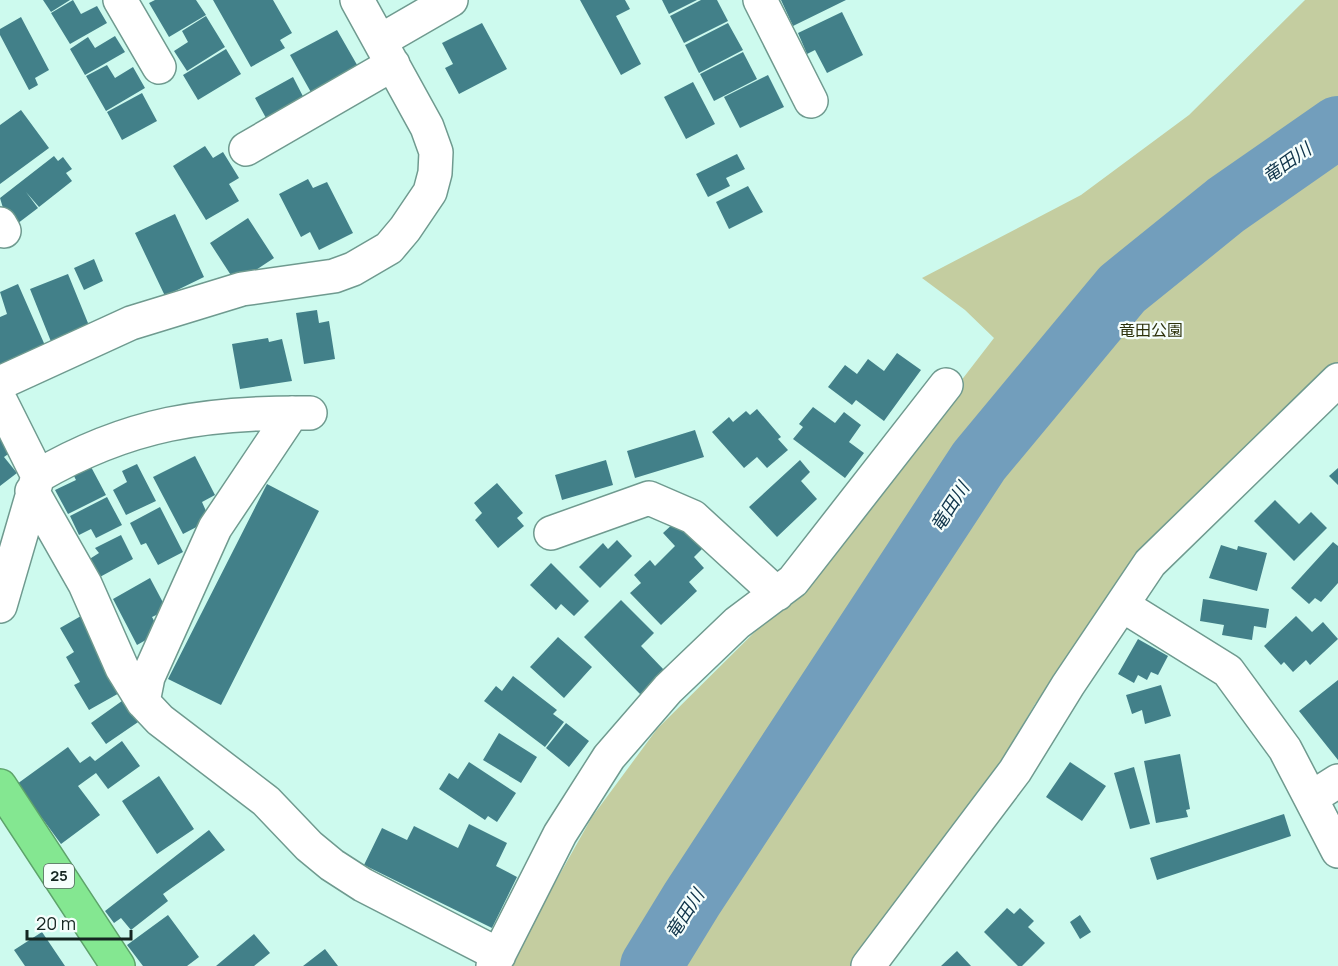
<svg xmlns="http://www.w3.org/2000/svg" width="1338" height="966" font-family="Manrope,'Noto Sans JP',sans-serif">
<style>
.green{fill:#c4cda0}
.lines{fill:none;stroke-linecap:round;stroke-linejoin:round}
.river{stroke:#729ebc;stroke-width:62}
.building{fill:#428089}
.minor-casing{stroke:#6f9a8f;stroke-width:36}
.highway-casing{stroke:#5da36a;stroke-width:36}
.minor{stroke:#fff;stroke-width:33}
.highway{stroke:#84e791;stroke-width:33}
.labels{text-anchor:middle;stroke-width:4.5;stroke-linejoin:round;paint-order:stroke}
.shield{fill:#f5fefc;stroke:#586763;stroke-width:1.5}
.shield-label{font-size:15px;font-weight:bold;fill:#152622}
.park-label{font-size:16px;fill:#2d320c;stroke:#f5fefc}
.water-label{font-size:18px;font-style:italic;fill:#0d3248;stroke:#f5fefc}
</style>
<rect width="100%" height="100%" fill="#cdfaee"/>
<path class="green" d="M 1305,0 L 1338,0 L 1338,364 L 1196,497 L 1153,544 L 1035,704 L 983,793 L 855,966 L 508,966 L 592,817 L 657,729 L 809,578 L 994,338 L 965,310 L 922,278 L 1081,195 L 1189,115 Z"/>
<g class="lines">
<path class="river" d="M 651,966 L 692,899 L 979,461 L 1122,289 L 1226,205 L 1338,127"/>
</g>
<path class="building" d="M 43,0 L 70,0 L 51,12 Z
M 73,0 L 81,14 L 97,6 L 107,23 L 70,44 L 51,13 Z
M 155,0 L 196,0 L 206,15 L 169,37 L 149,3 Z
M 213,0 L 273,0 L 292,33 L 280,40 L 285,48 L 251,67 Z
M 580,0 L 625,0 L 630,9 L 616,16 L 641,64 L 621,75 Z
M 662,0 L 697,0 L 669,14 Z
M 701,0 L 717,0 L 728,21 L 684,43 L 670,16 Z
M 781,0 L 846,0 L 793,26 Z
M 842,12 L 863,55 L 827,73 L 815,50 L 807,54 L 798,33 Z
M 206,16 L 225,47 L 187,71 L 174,51 L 188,42 L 182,31 Z
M 21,17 L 49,70 L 35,78 L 38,85 L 29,90 L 0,35 L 0,29 Z
M 482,23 L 507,69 L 459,94 L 445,68 L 453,64 L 442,43 Z
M 728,23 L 743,50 L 699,73 L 685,45 Z
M 337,30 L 364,77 L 317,103 L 290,55 Z
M 115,36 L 125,52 L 85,75 L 70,49 L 88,37 L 95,48 Z
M 226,49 L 241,74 L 198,100 L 183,75 Z
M 743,52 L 757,79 L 714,101 L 700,74 Z
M 107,65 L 115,78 L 133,67 L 145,88 L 106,111 L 86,76 Z
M 768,75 L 784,107 L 740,128 L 724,97 Z
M 293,77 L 308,106 L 271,127 L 255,98 Z
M 693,82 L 715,124 L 686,139 L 664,97 Z
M 142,93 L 157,121 L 122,140 L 107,112 Z
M 21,110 L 49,148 L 0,184 L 0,125 Z
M 205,146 L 213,158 L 223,152 L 239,178 L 229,184 L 239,201 L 206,220 L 173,166 Z
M 737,154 L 745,169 L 726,178 L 730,186 L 708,197 L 696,174 Z
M 54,156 L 58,161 L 63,157 L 72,169 L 66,173 L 72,181 L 39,207 L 26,192 L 38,208 L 9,230 L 0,210 L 3,208 L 0,198 Z
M 308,179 L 313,188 L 327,182 L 353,233 L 319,250 L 310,232 L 301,237 L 279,194 Z
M 748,186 L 763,212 L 729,229 L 716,202 Z
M 175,214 L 204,277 L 165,296 L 135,233 Z
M 248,218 L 274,258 L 236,283 L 210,243 Z
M 94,259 L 103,281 L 84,290 L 74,268 Z
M 68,274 L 90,328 L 52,344 L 30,289 Z
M 18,284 L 47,350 L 0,371 L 0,317 L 7,314 L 0,292 Z
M 317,310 L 319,323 L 329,321 L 335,359 L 304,364 L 296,313 Z
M 268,338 L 269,342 L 282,339 L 292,381 L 240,389 L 232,344 Z
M 897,353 L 921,370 L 884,421 L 856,400 L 852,405 L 828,387 L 845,365 L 857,374 L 868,359 L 884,371 Z
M 813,407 L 835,423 L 844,412 L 861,425 L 849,442 L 864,453 L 845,478 L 793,439 L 803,427 L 799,424 Z
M 757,409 L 781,437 L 778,439 L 788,450 L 767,468 L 757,457 L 744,468 L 712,432 L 729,417 L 733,422 L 746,411 L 750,415 Z
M 695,430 L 704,457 L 635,478 L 627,451 Z
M 0,431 L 14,450 L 4,457 L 17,473 L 0,486 Z
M 195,456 L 215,495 L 202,502 L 210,520 L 183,534 L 153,477 Z
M 606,460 L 613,485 L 562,500 L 555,475 Z
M 800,460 L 810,472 L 801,481 L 817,499 L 777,537 L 749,507 Z
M 137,464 L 156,501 L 126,515 L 113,490 L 127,482 L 122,471 Z
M 90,465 L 106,495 L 68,514 L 55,490 L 76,480 L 73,474 Z
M 1338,468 L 1338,485 L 1329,476 Z
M 497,483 L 523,513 L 517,518 L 524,526 L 498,548 L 475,520 L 482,513 L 474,503 Z
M 267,484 L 319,511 L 221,705 L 168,679 Z
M 107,497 L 122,525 L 96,538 L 91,529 L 79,535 L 70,516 Z
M 1275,500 L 1299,524 L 1311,512 L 1327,528 L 1294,561 L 1254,521 Z
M 160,507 L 183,552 L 158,565 L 146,543 L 141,545 L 130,523 Z
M 675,522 L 702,549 L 694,557 L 704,568 L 689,582 L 697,591 L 661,625 L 630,593 L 641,583 L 634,575 L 650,560 L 655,566 L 675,546 L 663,533 Z
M 121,535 L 133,559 L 98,578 L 88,560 L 99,553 L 95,548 Z
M 617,540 L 632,556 L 600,588 L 579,567 L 603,543 L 608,549 Z
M 1333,542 L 1338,546 L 1338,583 L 1321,602 L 1315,598 L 1309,604 L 1291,588 Z
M 1221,545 L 1237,550 L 1238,546 L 1267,553 L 1257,591 L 1209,578 Z
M 551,563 L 589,601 L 574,616 L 561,604 L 556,610 L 530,585 Z
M 150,578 L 167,610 L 152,617 L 160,632 L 137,645 L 113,599 Z
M 1203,599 L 1269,609 L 1266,628 L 1254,626 L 1252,640 L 1222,635 L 1224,625 L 1200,621 Z
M 621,600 L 654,633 L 641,646 L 665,671 L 641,695 L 584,637 Z
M 88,612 L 130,687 L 89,710 L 74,685 L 80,682 L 66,657 L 74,652 L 60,628 Z
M 1296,616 L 1312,632 L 1323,622 L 1338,639 L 1310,665 L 1306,660 L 1293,672 L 1284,662 L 1281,665 L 1264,646 Z
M 558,637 L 592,667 L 564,698 L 530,667 Z
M 1138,639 L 1168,656 L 1158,675 L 1151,672 L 1147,680 L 1138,675 L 1134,683 L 1118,674 Z
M 513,676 L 557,710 L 553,714 L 564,722 L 545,747 L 484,701 L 496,686 L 502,691 Z
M 1338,680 L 1338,760 L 1299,711 Z
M 1161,685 L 1171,716 L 1145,724 L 1142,710 L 1132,714 L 1126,695 Z
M 129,696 L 144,718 L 106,744 L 91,723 Z
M 566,723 L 589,741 L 569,767 L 546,748 Z
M 499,733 L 537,757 L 521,783 L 483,760 Z
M 122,741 L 140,766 L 108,789 L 96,773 L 78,786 L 100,815 L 61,844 L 17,784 L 68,747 L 80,763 L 90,756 L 95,761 Z
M 1180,754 L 1190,809 L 1186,810 L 1188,817 L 1156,823 L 1144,761 Z
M 469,762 L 516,793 L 497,822 L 488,816 L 485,820 L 439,789 L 449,773 L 458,779 Z
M 1070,762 L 1106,786 L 1082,821 L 1046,797 Z
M 1134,767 L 1150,824 L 1130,829 L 1114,773 Z
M 159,776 L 194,829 L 157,854 L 122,801 Z
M 1284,814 L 1291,836 L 1157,880 L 1150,858 Z
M 469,824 L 507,843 L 496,866 L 517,877 L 492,928 L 364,865 L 382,828 L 407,840 L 414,826 L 458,848 Z
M 209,830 L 225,850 L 163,894 L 168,901 L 131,930 L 121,918 L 114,923 L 105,911 Z
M 1007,908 L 1014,914 L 1020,908 L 1034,921 L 1028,927 L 1045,943 L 1022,966 L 1018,966 L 984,932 Z
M 168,915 L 199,957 L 187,966 L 143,966 L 127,945 Z
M 1080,915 L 1091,932 L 1080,939 L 1070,922 Z
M 42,932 L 65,966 L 25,966 L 14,950 Z
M 254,934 L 270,953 L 254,966 L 216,966 Z
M 325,949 L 338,966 L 303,966 Z
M 957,951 L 971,966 L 941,966 Z"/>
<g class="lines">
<g class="minor-casing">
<path id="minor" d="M 120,0 L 159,67
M 760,0 L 811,101
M 380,41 L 451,0
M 246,149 L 393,64
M 0,224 L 4,231
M 0,383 L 131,323 L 242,289 L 334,276 L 353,269 L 389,248 L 405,229 L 430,192 L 435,173 L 436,152 L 427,127 L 357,0
M 0,400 L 38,476 L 0,606
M 38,476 C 129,423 206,412 310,413
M 32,491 L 85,584 L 122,668 L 143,702 L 160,720 L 266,801 L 309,846 L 332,865 L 363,885 L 499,955
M 551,533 L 649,498 L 693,517 L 777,594
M 1122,605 L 1228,671 L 1285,749 L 1338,851
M 143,702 L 148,677 L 215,528 L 292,413
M 1311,798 L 1338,781
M 493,966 L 560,834 L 609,757 L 668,689 L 737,623 L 793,581 L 946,385
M 868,966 L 1015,771 L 1068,685 L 1150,563 L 1338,380"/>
</g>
<g class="highway-casing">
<path id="highway" d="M 0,786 L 118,966"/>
</g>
<use href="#minor" class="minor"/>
<use href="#highway" class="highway"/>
</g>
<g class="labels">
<rect class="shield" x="44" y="864" width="30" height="24" rx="4.5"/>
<g class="shield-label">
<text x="59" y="881">25</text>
</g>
<g class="park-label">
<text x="1151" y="336">竜田公園</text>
</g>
<g class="water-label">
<text transform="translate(1287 163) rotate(-35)" y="6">竜田川</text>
<text transform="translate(950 507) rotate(-57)" y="6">竜田川</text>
<text transform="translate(685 914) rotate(-57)" y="6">竜田川</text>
</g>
</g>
<path d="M27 930v9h104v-9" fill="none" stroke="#152622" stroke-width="3"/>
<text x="36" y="930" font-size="18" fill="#152622" stroke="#f5fefc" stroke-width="4.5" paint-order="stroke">20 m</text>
</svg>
